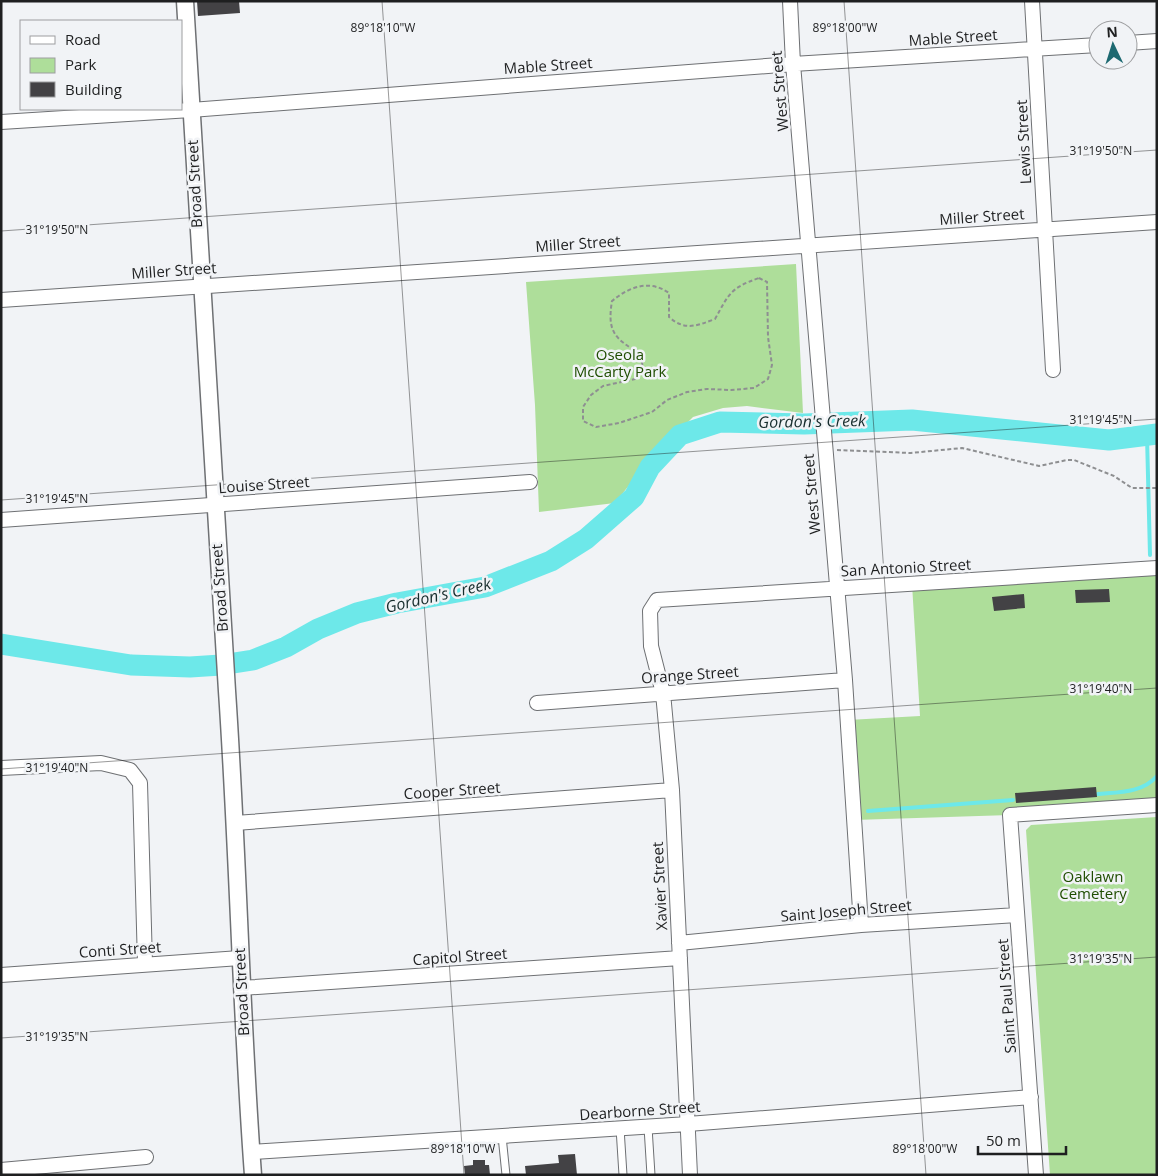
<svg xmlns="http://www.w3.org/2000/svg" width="1158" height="1176" font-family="'Open Sans',sans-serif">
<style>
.green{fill:#aede9a}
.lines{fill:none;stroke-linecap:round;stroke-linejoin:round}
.stream{stroke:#6de8e9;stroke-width:4}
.river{stroke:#6de8e9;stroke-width:21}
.building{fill:#434245}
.service-casing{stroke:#6e7073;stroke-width:9}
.minor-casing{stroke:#6e7073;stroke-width:16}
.tertiary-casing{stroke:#6e7073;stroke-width:19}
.path{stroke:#8e8f91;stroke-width:2;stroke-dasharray:4 2.5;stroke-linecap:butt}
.service{stroke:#fff;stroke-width:7}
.minor{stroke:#fff;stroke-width:14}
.tertiary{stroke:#fff;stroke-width:16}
.ticks{fill:none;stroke:#1e1f20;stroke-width:1;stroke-opacity:0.45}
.labels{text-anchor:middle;stroke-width:5;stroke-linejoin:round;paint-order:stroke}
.street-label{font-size:15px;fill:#1e1f20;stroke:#f1f3f6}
.park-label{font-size:15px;fill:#204e02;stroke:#f1f3f6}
.water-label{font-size:16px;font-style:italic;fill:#172d2d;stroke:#f1f3f6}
.ticks-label{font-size:12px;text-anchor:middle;fill:#1e1f20;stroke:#f1f3f6;stroke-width:5;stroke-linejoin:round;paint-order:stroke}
</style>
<rect width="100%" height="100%" fill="#f1f3f6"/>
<path class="green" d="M 796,264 L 803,413 L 747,406 L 723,408 L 693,417 L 682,428 L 654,449 L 641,467 L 634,479 L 615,503 L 539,512 L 535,405 L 526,282 Z
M 1157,568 L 1157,805 L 1010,815 L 854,820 L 848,720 L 920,716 L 912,584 Z
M 1157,817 L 1157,1175 L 1050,1175 L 1026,830 L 1031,825 Z"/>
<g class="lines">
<path class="stream" d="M 1147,436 L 1150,555
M 1098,794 C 1119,792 1142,793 1157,776
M 868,811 L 1013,800"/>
<path class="river" d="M 1,644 L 131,665 L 190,667 L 221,665 L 253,660 L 286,647 L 318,629 L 357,613 L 397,603 L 485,587 L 551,561 L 586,539 L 634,497 L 650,467 L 680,435 L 720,422 L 804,424 L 912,420 L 1109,440 L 1157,434"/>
</g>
<path class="building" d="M 197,1 L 239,1 L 240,13 L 198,16 Z
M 1109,589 L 1110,602 L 1076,603 L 1075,590 Z
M 1024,594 L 1025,608 L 994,611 L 992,597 Z
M 1096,787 L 1097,797 L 1016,803 L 1015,793 Z
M 575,1154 L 577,1175 L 526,1175 L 525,1166 L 559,1163 L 558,1155 Z
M 473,1160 L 485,1160 L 485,1165 L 489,1165 L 490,1175 L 465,1175 L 464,1166 L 473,1165 Z"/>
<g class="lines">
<g class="service-casing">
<path id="service" d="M 648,1127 L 651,1175
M 620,1128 L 623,1175
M 502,1136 L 506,1175"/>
</g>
<g class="minor-casing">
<path id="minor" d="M 790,1 L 793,64 L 845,680 L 861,925
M 1032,1 L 1053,370
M 1128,43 L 1157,41
M 1,122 L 191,110 L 793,64 L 1098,45
M 1,300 L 1157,222
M 1,520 L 530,482
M 537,703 L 845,680
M 1,768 L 101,763 L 130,770 L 140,783 L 145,964
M 235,823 L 672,790
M 679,943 L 861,925 L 1017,915
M 1,975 L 240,958
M 241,988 L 680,958
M 252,1152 L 688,1124 L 1031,1097
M 1,1170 L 146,1157
M 690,1175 L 672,790 L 663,693 L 651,646 L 650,611 L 657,600 L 1157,568
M 1036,1175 L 1010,815 L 1157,805"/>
</g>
<g class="tertiary-casing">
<path id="tertiary" d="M 185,1 C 198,231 212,461 227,691 C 238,852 241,1014 253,1175"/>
</g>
<path class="path" d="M 759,278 L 767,282 L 768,337 L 772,365 L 768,379 L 754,388 L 731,390 L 707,389 L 687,392 L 667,400 L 652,412 L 619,423 L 596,427 L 583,421 L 583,407 L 591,395 L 603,386 L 635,379 L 643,371 L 641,354 C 614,339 607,331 612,301 C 629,287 649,279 669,293 L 669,317 C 685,331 696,326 715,319 C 729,294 730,288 759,278 Z
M 837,450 L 911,453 L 962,448 L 1039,466 L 1067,460 L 1074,460 L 1114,476 L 1132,488 L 1157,488"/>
<use href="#service" class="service"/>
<use href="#minor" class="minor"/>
<use href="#tertiary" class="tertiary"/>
</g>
<path class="ticks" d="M 382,1 L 464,1175M 844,1 L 926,1175M 1,231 L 1157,150M 1,500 L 1157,419M 1,769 L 1157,688M 1,1038 L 1157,957M 1,1160 L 2,1175"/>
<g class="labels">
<g class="street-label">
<text transform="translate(953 38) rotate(-4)" y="5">Mable Street</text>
<text transform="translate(548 66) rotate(-4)" y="5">Mable Street</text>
<text transform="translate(780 91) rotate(-95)" y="5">West Street</text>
<text transform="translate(1024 142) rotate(-93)" y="5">Lewis Street</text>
<text transform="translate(195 184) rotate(-93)" y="5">Broad Street</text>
<text transform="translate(982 217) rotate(-4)" y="5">Miller Street</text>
<text transform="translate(578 244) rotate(-4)" y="5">Miller Street</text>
<text transform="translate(174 271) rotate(-4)" y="5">Miller Street</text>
<text transform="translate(264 485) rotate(-4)" y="5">Louise Street</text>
<text transform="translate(812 494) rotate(-95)" y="5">West Street</text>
<text transform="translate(906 568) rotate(-3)" y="5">San Antonio Street</text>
<text transform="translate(220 588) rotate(-94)" y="5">Broad Street</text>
<text transform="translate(690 675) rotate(-4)" y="5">Orange Street</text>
<text transform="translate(452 791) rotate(-4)" y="5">Cooper Street</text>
<text transform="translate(660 886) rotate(-93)" y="5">Xavier Street</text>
<text transform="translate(846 911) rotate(-5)" y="5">Saint Joseph Street</text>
<text transform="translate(120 950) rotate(-4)" y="5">Conti Street</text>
<text transform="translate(460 957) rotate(-4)" y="5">Capitol Street</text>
<text transform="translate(242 992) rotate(-93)" y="5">Broad Street</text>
<text transform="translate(1007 996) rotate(-94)" y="5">Saint Paul Street</text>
<text transform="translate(640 1111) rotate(-4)" y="5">Dearborne Street</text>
</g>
<g class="park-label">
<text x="620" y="360">Oseola<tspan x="620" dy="17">McCarty Park</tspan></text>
<text x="1093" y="882">Oaklawn<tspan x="1093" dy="17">Cemetery</tspan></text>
</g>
<g class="water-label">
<text transform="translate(812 421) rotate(-1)" y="6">Gordon's Creek</text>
<text transform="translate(438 595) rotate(-13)" y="6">Gordon's Creek</text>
</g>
</g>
<g class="ticks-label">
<text x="383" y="32">89°18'10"W</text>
<text x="845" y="32">89°18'00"W</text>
<text x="1101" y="155">31°19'50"N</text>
<text x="57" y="234">31°19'50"N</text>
<text x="1101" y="424">31°19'45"N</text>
<text x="57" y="503">31°19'45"N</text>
<text x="1101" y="693">31°19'40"N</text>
<text x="57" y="772">31°19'40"N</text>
<text x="1101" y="963">31°19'35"N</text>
<text x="57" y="1041">31°19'35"N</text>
<text x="463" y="1153">89°18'10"W</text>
<text x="925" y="1153">89°18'00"W</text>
</g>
<rect width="1158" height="1176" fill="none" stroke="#1e1f20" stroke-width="5"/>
<rect x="20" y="20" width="162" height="90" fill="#f1f3f6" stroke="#9d9ea0"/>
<rect x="30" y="36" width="25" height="8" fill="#ffffff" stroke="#9d9ea0"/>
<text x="65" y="45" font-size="15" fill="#1e1f20">Road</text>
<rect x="30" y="58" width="25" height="15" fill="#aede9a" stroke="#9d9ea0"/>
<text x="65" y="70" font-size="15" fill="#1e1f20">Park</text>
<rect x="30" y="82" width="25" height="15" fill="#434245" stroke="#9d9ea0"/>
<text x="65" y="95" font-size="15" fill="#1e1f20">Building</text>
<g transform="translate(1113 45) rotate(356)"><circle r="24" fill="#f1f3f6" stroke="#9d9ea0"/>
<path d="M0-4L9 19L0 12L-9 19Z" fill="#1d6971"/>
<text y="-8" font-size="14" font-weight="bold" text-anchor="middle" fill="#1e1f20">N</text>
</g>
<path d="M978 1146v8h88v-8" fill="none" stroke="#1e1f20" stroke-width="2.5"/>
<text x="986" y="1146" font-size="15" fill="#1e1f20" stroke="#f1f3f6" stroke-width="4" paint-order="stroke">50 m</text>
</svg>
